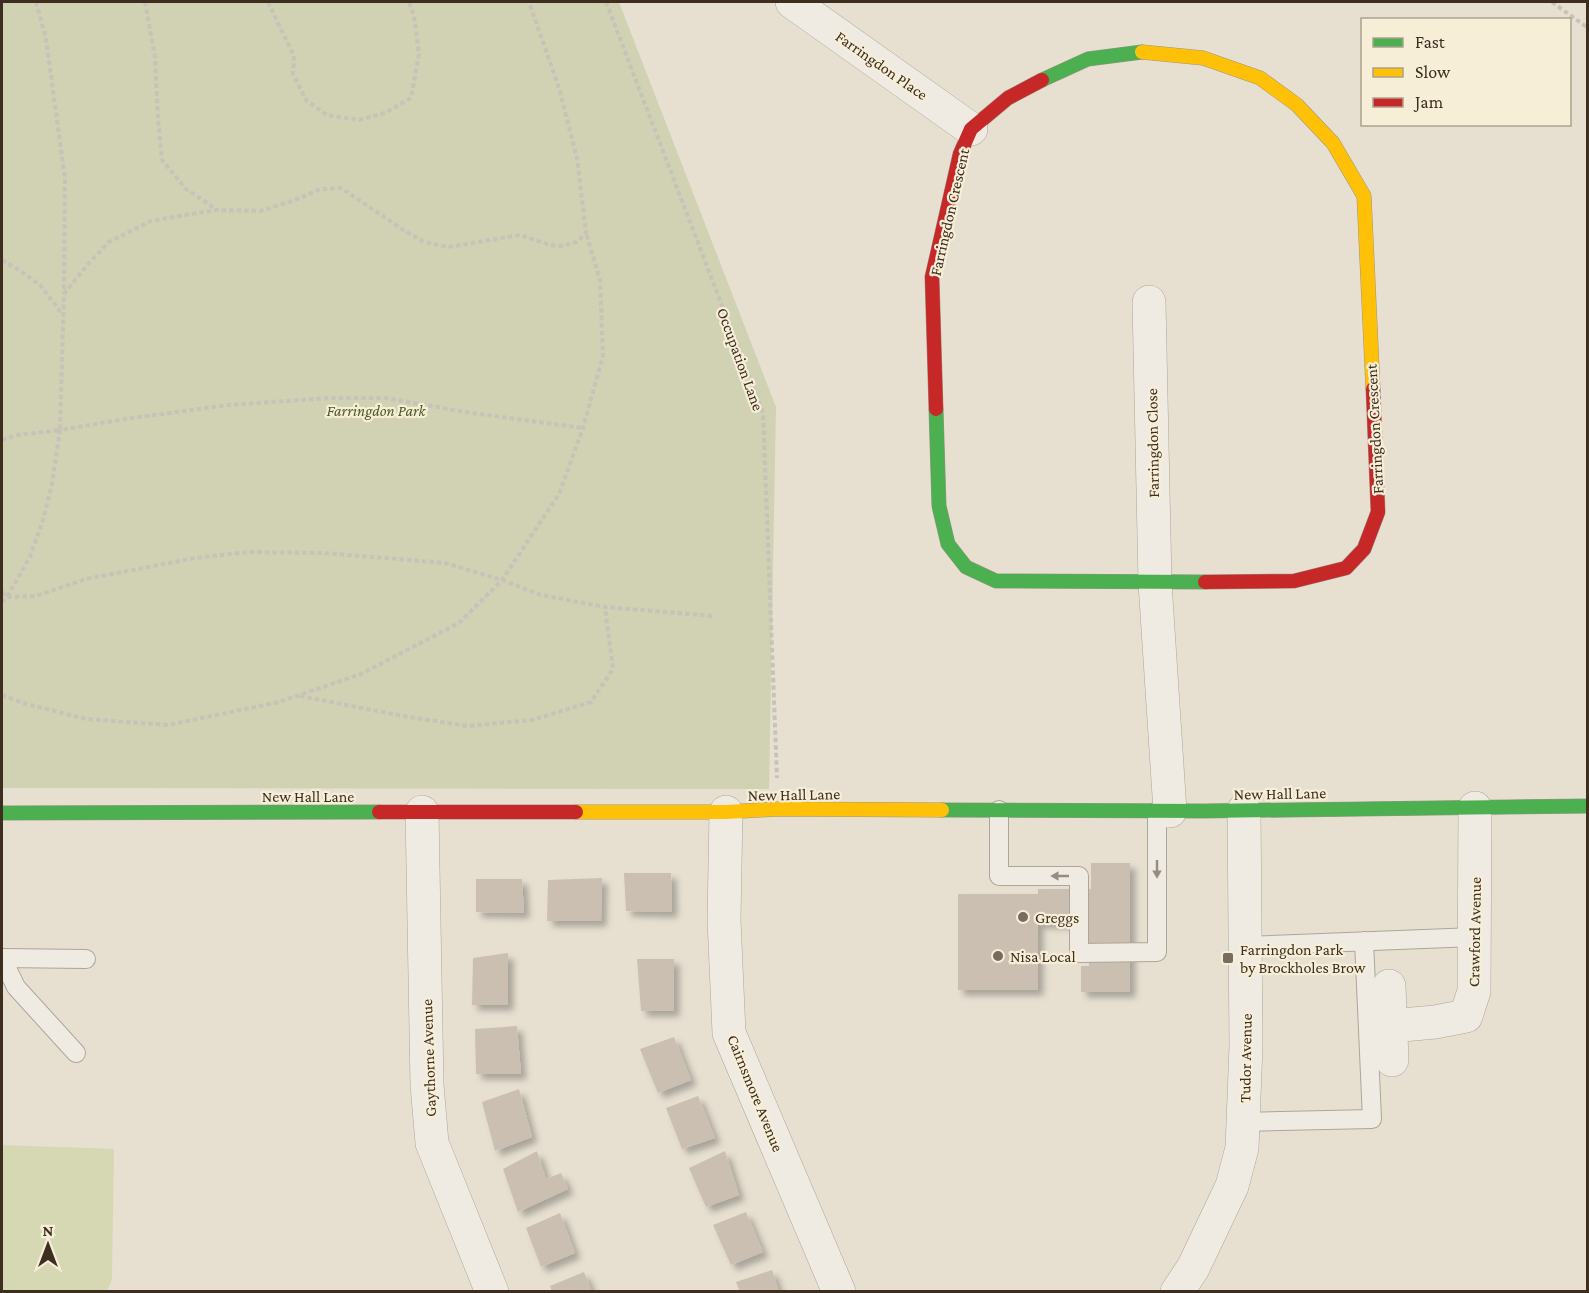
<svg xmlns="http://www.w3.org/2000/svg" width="1589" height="1293" font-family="'Crimson Pro',serif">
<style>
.green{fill:#d6d7b3}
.cemetery{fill:#d1d1b3}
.building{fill:#cbbfb2;filter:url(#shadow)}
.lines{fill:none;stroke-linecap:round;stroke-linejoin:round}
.lane-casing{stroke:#ada599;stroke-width:20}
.street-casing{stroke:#ada599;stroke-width:34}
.fast-casing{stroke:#9c958a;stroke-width:15}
.slow-casing{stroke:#9c958a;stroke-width:15}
.jam-casing{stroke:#9c958a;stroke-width:15}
.path{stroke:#c8c2b9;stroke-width:4;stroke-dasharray:4.5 3;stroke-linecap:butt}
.lane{stroke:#efebe3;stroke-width:18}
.street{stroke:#efebe3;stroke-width:33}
.fast{stroke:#4caf50;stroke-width:14}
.slow{stroke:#ffc107;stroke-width:14}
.jam{stroke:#c62828;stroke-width:14}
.oneway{fill:#968c82}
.poi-dot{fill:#786c5e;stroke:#f7eed8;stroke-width:2}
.labels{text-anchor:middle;stroke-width:4.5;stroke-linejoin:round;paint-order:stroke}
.street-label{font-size:16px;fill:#3d2e20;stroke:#f7eed8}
.park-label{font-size:16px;font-style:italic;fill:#4d5a26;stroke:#f7eed8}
.poi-label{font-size:16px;fill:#3d2e20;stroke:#f7eed8;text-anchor:start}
</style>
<defs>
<filter id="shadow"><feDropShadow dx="5.5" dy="5.5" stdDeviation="3" flood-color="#0004"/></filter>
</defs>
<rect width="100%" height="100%" fill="#e7e0d1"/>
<path class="green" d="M 2,1145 L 114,1149 L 112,1279 L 107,1291 L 2,1291 Z"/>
<path class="cemetery" d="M 2,2 L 619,2 L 776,407 L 769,789 L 2,788 Z"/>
<path class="building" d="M 1091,863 L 1130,863 L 1130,992 L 1081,992 L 1081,966 L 1089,966 L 1089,923 L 1038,923 L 1038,990 L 958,990 L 958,894 L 1038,894 L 1038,889 L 1091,889 Z
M 624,873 L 671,873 L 672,912 L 626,911 Z
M 602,878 L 601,921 L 547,921 L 548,880 Z
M 476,879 L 522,879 L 524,913 L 476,912 Z
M 508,953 L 508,1005 L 472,1005 L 473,958 Z
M 637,959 L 674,959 L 674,1011 L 641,1011 Z
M 517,1026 L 521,1074 L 476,1074 L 475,1029 Z
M 674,1037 L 691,1080 L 658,1093 L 640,1049 Z
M 519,1089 L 532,1137 L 495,1151 L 482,1102 Z
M 698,1096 L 715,1138 L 682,1149 L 666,1108 Z
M 537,1151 L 546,1179 L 561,1173 L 568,1189 L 518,1212 L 503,1169 Z
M 725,1151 L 739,1195 L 706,1207 L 689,1168 Z
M 746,1212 L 763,1252 L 731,1265 L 713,1225 Z
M 560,1213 L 575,1253 L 541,1267 L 526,1228 Z
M 772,1270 L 779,1292 L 740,1292 L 736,1282 Z
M 584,1272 L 592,1292 L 552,1292 L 550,1286 Z"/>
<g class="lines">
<g class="lane-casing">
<path id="lane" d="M 999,810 L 999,876 L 1079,876 L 1079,953 L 1157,952 L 1157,811
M 1245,946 L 1475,937
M 2,958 L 16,987 L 76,1053
M 2,958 L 86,959
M 1243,1122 L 1372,1119 L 1364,941"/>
</g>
<g class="street-casing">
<path id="street" d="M 792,2 L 971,129
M 1149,302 L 1155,583 L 1170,811
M 422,812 L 427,1085 L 432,1143 L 492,1292
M 726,812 L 724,920 L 729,1033 L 839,1292
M 1389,986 L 1392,1060
M 1391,1026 L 1435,1022 L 1466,1016 L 1474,991 L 1475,808
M 1177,1292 L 1193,1268 L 1232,1186 L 1242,1148 L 1246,1046 L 1244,810"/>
</g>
<g class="fast-casing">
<path id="fast" d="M 1042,80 L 1088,59 L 1142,52
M 936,409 L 939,506 L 948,544 L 966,567 L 996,581 L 1205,582
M 942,810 L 1204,811 L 1588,806
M 2,813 L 379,812"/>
</g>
<g class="slow-casing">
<path id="slow" d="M 1142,52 L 1203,58 L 1260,78 L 1297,105 L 1333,143 L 1364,196 L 1373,389
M 576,812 L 726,812 L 778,809 L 942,810"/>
</g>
<g class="jam-casing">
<path id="jam" d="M 936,409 L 932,277 L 960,154 L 971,129 L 1008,98 L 1042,80
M 1205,582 L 1294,581 L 1346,568 L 1364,549 L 1378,512 L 1373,389
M 379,812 L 576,812"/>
</g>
<path class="path" d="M 36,2 L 46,39 L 65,179 L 64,293
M 145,2 L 155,57 L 158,119 L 162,160 L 186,189 L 216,209
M 268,2 L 294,56 L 293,74 L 306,100 L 327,115 L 359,120 L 385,113 L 411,98 L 419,54 L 414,16 L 409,2
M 606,2 L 763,413 L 777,778
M 1552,2 L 1588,28
M 2,260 L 19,270 L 40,285 L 63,315
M 2,440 L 18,435 L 60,430 L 64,294 L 89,263 L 109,242 L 151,221 L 216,210 L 261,211 L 292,201 L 321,189 L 341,188 L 405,231 L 424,242 L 448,247 L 520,235 L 550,245 L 563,246 L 577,242 L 586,233 L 577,158 L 559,88 L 529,2
M 2,592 L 7,597 L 36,596 L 86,579 L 195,558 L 248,552 L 324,553 L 445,563 L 502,580 L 541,595 L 605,607 L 713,616
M 2,602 L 7,597 L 30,557 L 43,520 L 52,484 L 60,430 L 132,418 L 229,405 L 331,398 L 386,398 L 465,412 L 583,428
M 2,695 L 23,703 L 86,719 L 168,725 L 279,702 L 361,674 L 459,623 L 502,580 L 559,494 L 583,428 L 603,356 L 600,280 L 586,233
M 300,696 L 403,716 L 467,726 L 532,720 L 591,702 L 613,669 L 605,607"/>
<use href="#lane" class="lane"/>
<use href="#street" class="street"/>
<use href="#fast" class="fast"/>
<use href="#slow" class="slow"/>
<use href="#jam" class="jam"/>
</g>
<defs><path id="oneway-solid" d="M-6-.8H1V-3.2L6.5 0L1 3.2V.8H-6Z" transform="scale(1.5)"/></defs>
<g class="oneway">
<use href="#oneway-solid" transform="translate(1157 869) rotate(90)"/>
<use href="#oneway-solid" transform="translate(1060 876) rotate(180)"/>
</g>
<g class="poi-dot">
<circle cx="1023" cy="917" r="6"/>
<circle cx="998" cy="956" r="6"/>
<rect x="1222" y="952" width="12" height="12" rx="3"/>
</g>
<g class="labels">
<g class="street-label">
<text transform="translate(882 65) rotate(35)" y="6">Farringdon Place</text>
<text transform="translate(949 212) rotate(-77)" y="6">Farringdon Crescent</text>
<text transform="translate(741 359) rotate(70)" y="6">Occupation Lane</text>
<text transform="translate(1374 429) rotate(-93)" y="6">Farringdon Crescent</text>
<text transform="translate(1152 443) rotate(-91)" y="6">Farringdon Close</text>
<text transform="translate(1280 793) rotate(-1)" y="6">New Hall Lane</text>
<text transform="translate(794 794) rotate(-1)" y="6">New Hall Lane</text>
<text x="308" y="802">New Hall Lane</text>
<text transform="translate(1474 932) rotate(-89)" y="6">Crawford Avenue</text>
<text transform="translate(428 1058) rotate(-92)" y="6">Gaythorne Avenue</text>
<text transform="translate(1245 1058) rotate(-89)" y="6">Tudor Avenue</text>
<text transform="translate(756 1093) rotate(68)" y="6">Cairnsmore Avenue</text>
</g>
<g class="park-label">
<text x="376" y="416">Farringdon Park</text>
</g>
<g class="poi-label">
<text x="1035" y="923">Greggs</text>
<text x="1240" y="955">Farringdon Park<tspan x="1240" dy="18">by Brockholes Brow</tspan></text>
<text x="1010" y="962">Nisa Local</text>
</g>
</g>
<rect width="1589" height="1293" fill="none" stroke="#3d2e20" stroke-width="6"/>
<rect x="1361" y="18" width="210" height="108" fill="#f7eed8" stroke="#ada18e" stroke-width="1.5"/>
<rect x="1373" y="38" width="30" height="9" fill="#4caf50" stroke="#ada18e" stroke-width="1.5"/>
<text x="1415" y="48" font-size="18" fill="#3d2e20">Fast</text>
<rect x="1373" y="68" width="30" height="9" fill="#ffc107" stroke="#ada18e" stroke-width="1.5"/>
<text x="1415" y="78" font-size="18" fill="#3d2e20">Slow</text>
<rect x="1373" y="98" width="30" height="9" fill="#c62828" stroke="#ada18e" stroke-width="1.5"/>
<text x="1415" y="108" font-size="18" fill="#3d2e20">Jam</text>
<g transform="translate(48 1245)" stroke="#f7eed8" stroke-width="4.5" paint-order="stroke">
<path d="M0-4.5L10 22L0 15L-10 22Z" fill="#3d2e20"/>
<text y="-9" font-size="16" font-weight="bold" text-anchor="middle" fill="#3d2e20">N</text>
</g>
</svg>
